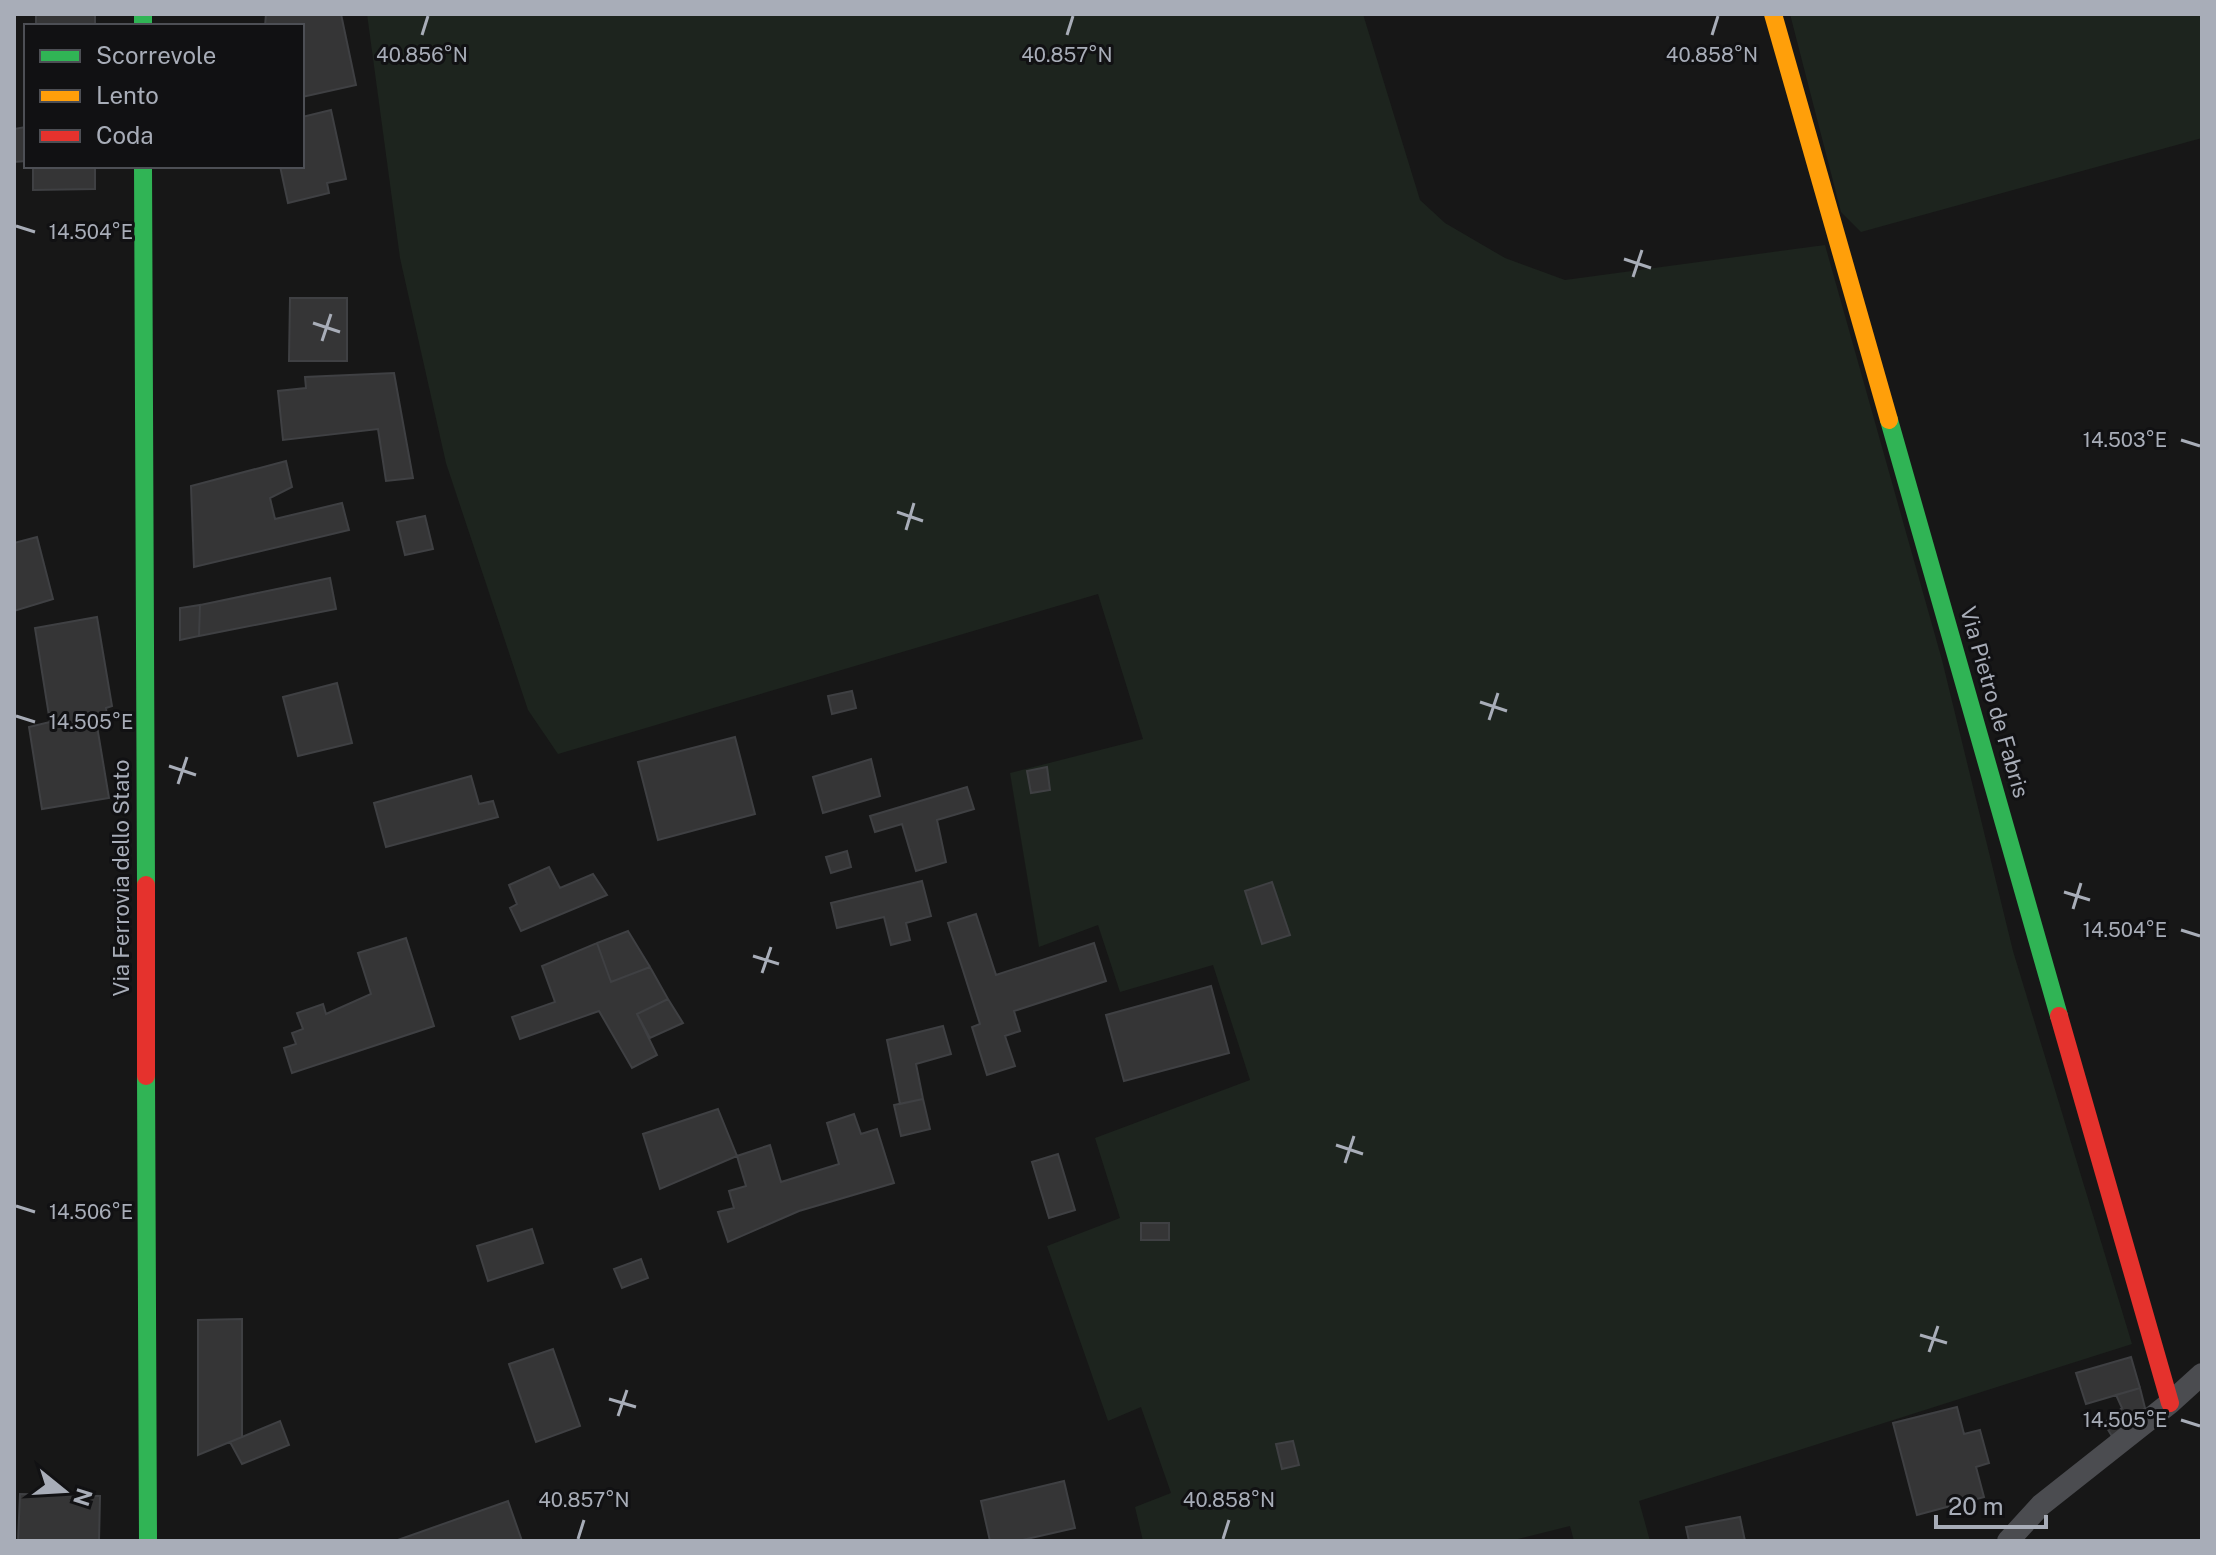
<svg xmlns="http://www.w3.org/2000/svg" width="2216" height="1555" font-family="'Public Sans',sans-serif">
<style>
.green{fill:#1d241e}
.building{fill:#353536;stroke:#3f4043;stroke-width:2}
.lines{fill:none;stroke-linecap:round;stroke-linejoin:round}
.lane{stroke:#4b4c50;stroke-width:22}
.fast{stroke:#30b455;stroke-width:18}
.slow{stroke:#ff9f0a;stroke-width:18}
.jam{stroke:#e5322d;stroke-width:18}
.ticks{fill:none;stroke:#a8adb8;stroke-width:3}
.labels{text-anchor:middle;stroke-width:6;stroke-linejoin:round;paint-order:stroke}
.street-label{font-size:22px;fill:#a8adb8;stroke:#111113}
.ticks-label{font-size:20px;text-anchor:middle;fill:#a8adb8;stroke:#111113;stroke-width:6;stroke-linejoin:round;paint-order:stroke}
</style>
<rect width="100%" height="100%" fill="#171717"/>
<path class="green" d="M 367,14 L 1363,14 L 1420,200 L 1445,223 L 1505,258 L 1565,280 L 1825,245 L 1942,660 L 2013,951 L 2132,1344 L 1639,1501 L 1650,1541 L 1574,1541 L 1570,1526 L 1510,1541 L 1143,1541 L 1135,1507 L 1171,1493 L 1141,1407 L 1108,1421 L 1047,1246 L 1120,1218 L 1095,1138 L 1250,1080 L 1213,965 L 1120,992 L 1098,925 L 1039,947 L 1010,773 L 1143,739 L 1098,594 L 558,754 L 528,710 L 446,463 L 400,258 Z
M 1790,14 L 2202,14 L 2202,138 L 1861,232 L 1841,212 Z"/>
<path class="building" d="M 36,14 L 95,14 L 95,26 L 36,26 Z
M 266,14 L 341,14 L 356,85 L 302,97 L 302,26 L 265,26 Z
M 331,110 L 346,179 L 327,183 L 329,193 L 288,203 L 280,166 L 302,166 L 302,117 Z
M 26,127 L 26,161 L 14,162 L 14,129 Z
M 33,166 L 95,166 L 95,189 L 33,190 Z
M 290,298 L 347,298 L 347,361 L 289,361 Z
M 394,373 L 413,478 L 386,481 L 378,429 L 283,440 L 278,391 L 306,388 L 305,377 Z
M 286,461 L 292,487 L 270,498 L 275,519 L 342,503 L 349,530 L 194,567 L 191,486 Z
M 425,516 L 433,549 L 405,555 L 397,522 Z
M 37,537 L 53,599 L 14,611 L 14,543 Z
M 330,578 L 336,609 L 199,636 L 200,605 Z
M 200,605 L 199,636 L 180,640 L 180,608 Z
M 97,617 L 112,706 L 106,708 L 108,724 L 97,726 L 109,798 L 42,809 L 29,727 L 50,722 L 35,628 Z
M 337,683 L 352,743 L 298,756 L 283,697 Z
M 852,691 L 856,708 L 832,714 L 828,696 Z
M 735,737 L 755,814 L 658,840 L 638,762 Z
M 871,759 L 880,796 L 823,813 L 813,777 Z
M 1047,767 L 1050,790 L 1031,793 L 1027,771 Z
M 471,776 L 479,804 L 493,801 L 498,817 L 386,847 L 374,803 Z
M 967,787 L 974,809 L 937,820 L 946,862 L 916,871 L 902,824 L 875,832 L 870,816 Z
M 847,851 L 851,867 L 831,873 L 826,857 Z
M 549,867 L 560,888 L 593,874 L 607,895 L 521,931 L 510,908 L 517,904 L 509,885 Z
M 922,881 L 931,916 L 906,923 L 910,940 L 891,945 L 884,917 L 837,928 L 831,903 Z
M 1272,882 L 1290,935 L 1262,944 L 1245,891 Z
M 976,914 L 996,975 L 1094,943 L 1106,981 L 1014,1011 L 1020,1031 L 1005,1036 L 1015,1066 L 987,1075 L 972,1027 L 980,1024 L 948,923 Z
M 628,931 L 650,967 L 611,982 L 597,943 Z
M 406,938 L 434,1026 L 292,1073 L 284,1048 L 296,1044 L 292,1033 L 303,1029 L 297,1013 L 323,1004 L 326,1014 L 371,994 L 358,953 Z
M 597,943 L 611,982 L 650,967 L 668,999 L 637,1014 L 657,1055 L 632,1068 L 599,1011 L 520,1039 L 512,1017 L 555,1002 L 542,966 Z
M 1211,986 L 1229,1053 L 1124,1081 L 1106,1015 Z
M 668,999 L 683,1023 L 650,1038 L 637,1014 Z
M 943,1026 L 951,1054 L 916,1064 L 923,1099 L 900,1104 L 887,1040 Z
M 923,1099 L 930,1129 L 901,1136 L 894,1105 Z
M 718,1109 L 737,1156 L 660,1189 L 643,1134 Z
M 854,1114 L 861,1134 L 877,1129 L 894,1183 L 799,1211 L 728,1242 L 718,1212 L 734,1208 L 729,1191 L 746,1186 L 737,1156 L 770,1145 L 781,1182 L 839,1164 L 827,1123 Z
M 1058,1154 L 1075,1210 L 1049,1218 L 1032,1162 Z
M 1141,1223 L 1169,1223 L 1169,1240 L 1141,1240 Z
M 532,1229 L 543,1263 L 488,1281 L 477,1246 Z
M 641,1259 L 648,1278 L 622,1288 L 614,1269 Z
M 242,1319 L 242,1437 L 198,1455 L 198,1320 Z
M 553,1349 L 580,1426 L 536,1442 L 509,1364 Z
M 2131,1357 L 2140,1388 L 2086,1404 L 2076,1373 Z
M 2140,1388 L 2145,1408 L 2113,1438 L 2104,1423 L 2122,1408 L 2116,1395 Z
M 1957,1407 L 1964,1434 L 1980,1430 L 1989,1463 L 1976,1467 L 1984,1497 L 1917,1515 L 1893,1423 Z
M 280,1421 L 289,1445 L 242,1464 L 230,1442 Z
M 1293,1441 L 1299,1465 L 1282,1469 L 1276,1444 Z
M 1064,1481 L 1075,1528 L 1018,1541 L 990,1541 L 981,1501 Z
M 20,1494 L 100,1496 L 99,1541 L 18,1541 Z
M 508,1501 L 522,1541 L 395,1541 Z
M 1740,1517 L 1745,1541 L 1689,1541 L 1686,1527 Z"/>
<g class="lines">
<path class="lane" d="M 2008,1541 L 2041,1505 L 2170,1403 L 2202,1374"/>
<path class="fast" d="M 143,14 L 143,26
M 143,166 L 146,885
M 1889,420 L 2059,1016
M 146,1076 L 148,1541"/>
<path class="slow" d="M 1773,14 L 1889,420"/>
<path class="jam" d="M 146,885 L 146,1076
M 2059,1016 L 2170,1403"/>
</g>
<path class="ticks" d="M 422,35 L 428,16M 1067,35 L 1073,16M 1712,35 L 1718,16M 16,226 L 35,232M 1624,259 L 1651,268M 1633,277 L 1642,250M 313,323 L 340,332M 322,341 L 331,314M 2181,440 L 2200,446M 897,512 L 923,521M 906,530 L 914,503M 1480,702 L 1507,711M 16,716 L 35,722M 1489,720 L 1498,693M 169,766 L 196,775M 178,784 L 187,757M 2064,892 L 2090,900M 2073,909 L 2081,883M 2181,930 L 2200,936M 753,956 L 779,964M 762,973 L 771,947M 1336,1145 L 1363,1154M 1345,1163 L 1354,1136M 16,1206 L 35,1212M 1920,1335 L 1947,1343M 1929,1352 L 1938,1326M 609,1399 L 636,1407M 618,1416 L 627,1390M 2181,1420 L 2200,1426M 578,1539 L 584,1520M 1223,1539 L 1229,1520"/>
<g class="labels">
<g class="street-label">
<text transform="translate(1995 702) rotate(74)" y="8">Via Pietro de Fabris</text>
<text transform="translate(121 878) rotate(-90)" y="8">Via Ferrovia dello Stato</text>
</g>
</g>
<g class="ticks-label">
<text x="422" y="62">40.856°N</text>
<text x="1067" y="62">40.857°N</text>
<text x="1712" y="62">40.858°N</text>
<text x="91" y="239">14.504°E</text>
<text x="2125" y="447">14.503°E</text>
<text x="91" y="729">14.505°E</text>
<text x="2125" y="937">14.504°E</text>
<text x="91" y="1219">14.506°E</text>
<text x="2125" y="1427">14.505°E</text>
<text x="584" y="1507">40.857°N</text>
<text x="1229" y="1507">40.858°N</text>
</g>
<rect width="2216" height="1555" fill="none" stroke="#a8adb8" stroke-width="32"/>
<rect x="24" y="24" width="280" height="144" fill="#111113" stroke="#4d4f55" stroke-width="2"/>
<rect x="40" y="50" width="40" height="12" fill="#30b455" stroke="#4d4f55" stroke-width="2"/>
<text x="96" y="64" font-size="24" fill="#a8adb8">Scorrevole</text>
<rect x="40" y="90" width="40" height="12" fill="#ff9f0a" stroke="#4d4f55" stroke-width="2"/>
<text x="96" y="104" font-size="24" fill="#a8adb8">Lento</text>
<rect x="40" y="130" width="40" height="12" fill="#e5322d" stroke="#4d4f55" stroke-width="2"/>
<text x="96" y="144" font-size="24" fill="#a8adb8">Coda</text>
<g transform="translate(64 1491) rotate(108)" stroke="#111113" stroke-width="6" paint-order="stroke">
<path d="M0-6L14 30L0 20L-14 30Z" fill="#a8adb8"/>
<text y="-12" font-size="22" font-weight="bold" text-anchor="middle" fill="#a8adb8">N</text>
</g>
<path d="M1936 1515v12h110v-12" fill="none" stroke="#a8adb8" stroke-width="4"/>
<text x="1948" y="1515" font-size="24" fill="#a8adb8" stroke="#111113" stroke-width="6" paint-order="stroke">20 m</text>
</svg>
